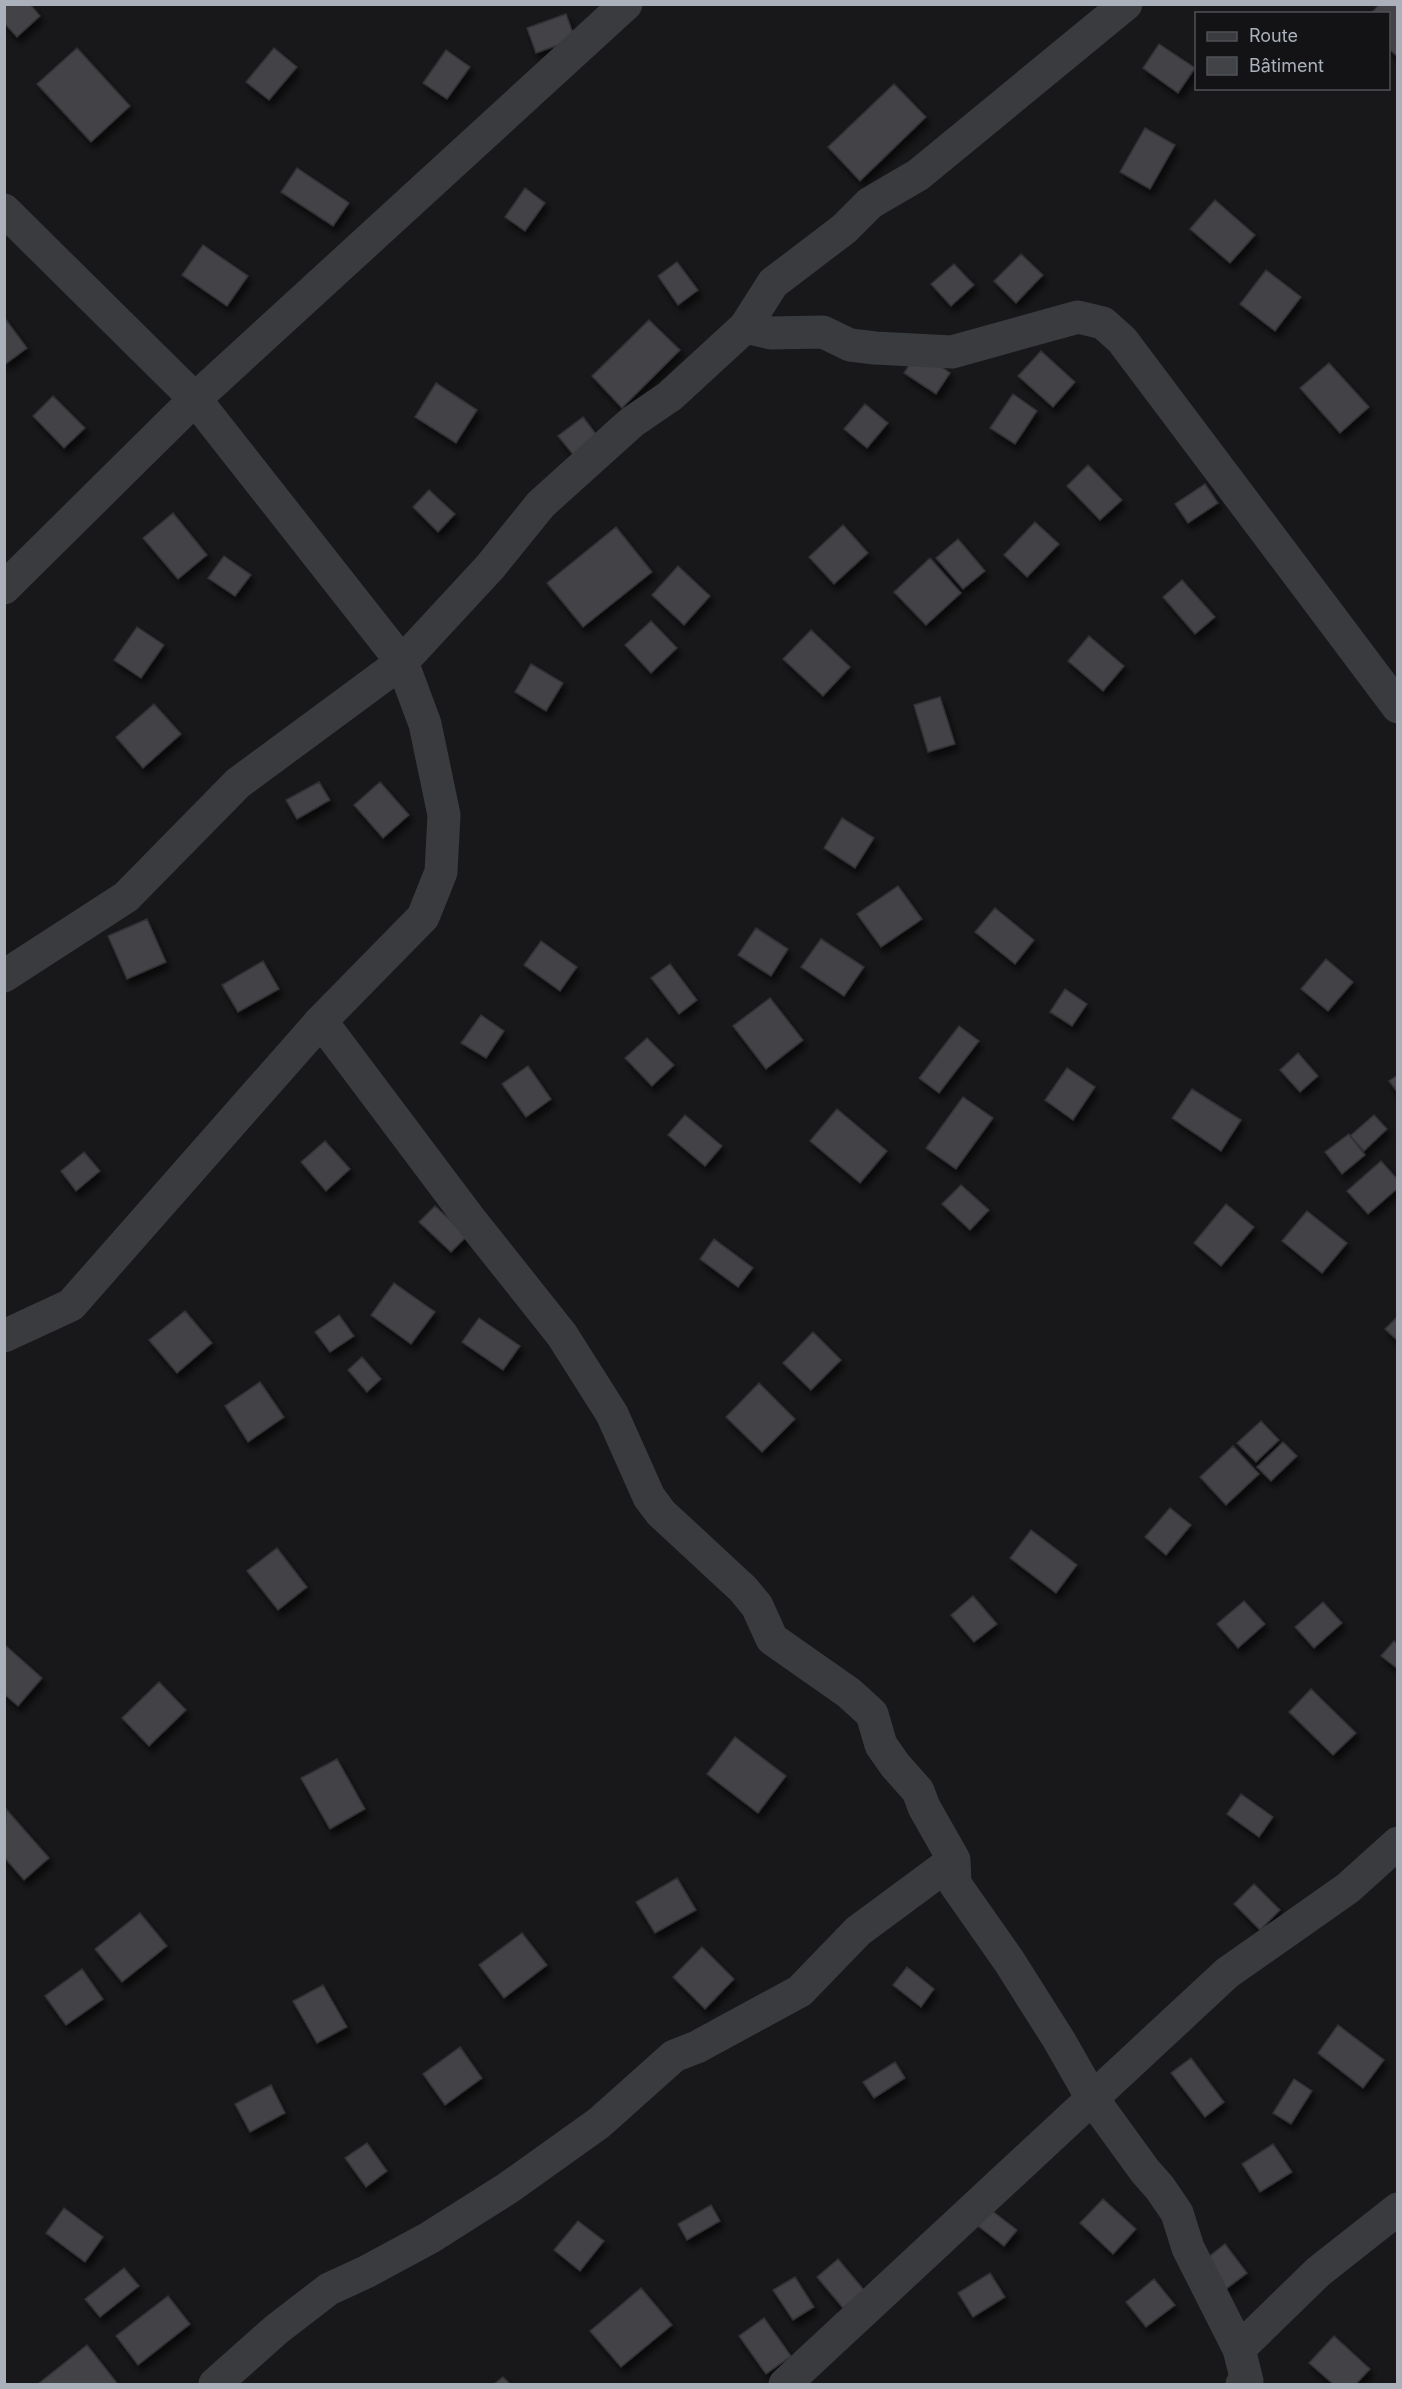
<svg xmlns="http://www.w3.org/2000/svg" width="1402" height="2389" font-family="Inter,sans-serif">
<style>
.building{fill:#424347;stroke:#323236;stroke-width:1.5;filter:url(#shadow)}
.lines{fill:none;stroke-linecap:round;stroke-linejoin:round}
.minor{stroke:#393b3f;stroke-width:33}
</style>
<defs>
<filter id="shadow"><feDropShadow dx="3.5" dy="6" stdDeviation="3" flood-color="#0009"/></filter>
</defs>
<rect width="100%" height="100%" fill="#18181a"/>
<path class="building" d="M 4,4 L 30,4 L 40,16 L 17,37 L 4,23 Z
M 1380,4 L 1398,4 L 1398,57 L 1388,48 L 1388,14 L 1370,14 Z
M 566,14 L 575,39 L 536,53 L 527,28 Z
M 1159,44 L 1195,68 L 1178,93 L 1143,68 Z
M 77,48 L 130,106 L 91,142 L 37,84 Z
M 274,48 L 297,67 L 269,100 L 246,82 Z
M 446,50 L 470,67 L 447,99 L 423,83 Z
M 894,84 L 926,117 L 860,181 L 828,147 Z
M 1145,128 L 1175,145 L 1150,189 L 1120,172 Z
M 297,168 L 349,203 L 333,226 L 281,192 Z
M 525,188 L 545,203 L 525,231 L 505,217 Z
M 1215,200 L 1255,235 L 1230,263 L 1190,229 Z
M 203,245 L 248,276 L 227,306 L 182,275 Z
M 1021,254 L 1043,275 L 1016,303 L 994,281 Z
M 677,262 L 698,290 L 678,305 L 658,276 Z
M 954,264 L 974,285 L 951,306 L 931,284 Z
M 1266,270 L 1301,297 L 1275,331 L 1240,304 Z
M 4,317 L 27,348 L 4,365 Z
M 649,320 L 680,350 L 622,408 L 592,376 Z
M 918,351 L 950,373 L 936,394 L 904,373 Z
M 1041,351 L 1075,382 L 1053,407 L 1018,376 Z
M 1329,363 L 1369,407 L 1340,433 L 1300,388 Z
M 436,383 L 477,410 L 456,443 L 415,417 Z
M 1013,394 L 1037,411 L 1015,444 L 990,428 Z
M 53,396 L 85,428 L 64,448 L 33,416 Z
M 865,404 L 888,423 L 867,448 L 844,429 Z
M 583,417 L 599,438 L 575,457 L 558,436 Z
M 1088,465 L 1122,500 L 1100,520 L 1067,486 Z
M 1205,484 L 1218,503 L 1188,523 L 1175,504 Z
M 429,490 L 455,514 L 438,532 L 413,507 Z
M 173,513 L 207,555 L 178,579 L 143,538 Z
M 1035,522 L 1059,544 L 1027,577 L 1004,555 Z
M 843,525 L 868,553 L 834,584 L 809,557 Z
M 616,527 L 652,572 L 583,627 L 547,583 Z
M 958,539 L 985,571 L 963,589 L 936,558 Z
M 224,556 L 251,575 L 235,596 L 208,578 Z
M 930,558 L 961,593 L 926,625 L 894,592 Z
M 678,566 L 710,596 L 684,625 L 652,595 Z
M 1182,580 L 1215,617 L 1195,634 L 1163,597 Z
M 651,621 L 677,648 L 651,673 L 625,645 Z
M 137,627 L 164,645 L 141,678 L 114,660 Z
M 811,630 L 850,667 L 823,696 L 783,659 Z
M 1089,636 L 1124,666 L 1103,691 L 1068,661 Z
M 531,664 L 563,683 L 546,711 L 515,692 Z
M 940,697 L 955,744 L 928,752 L 914,705 Z
M 154,704 L 181,734 L 143,768 L 116,737 Z
M 319,782 L 330,800 L 297,819 L 286,800 Z
M 380,782 L 409,815 L 383,838 L 354,805 Z
M 842,818 L 874,838 L 855,868 L 824,848 Z
M 898,886 L 922,919 L 881,947 L 857,914 Z
M 995,908 L 1034,940 L 1015,964 L 975,932 Z
M 147,919 L 166,962 L 127,979 L 108,936 Z
M 756,928 L 788,949 L 771,976 L 738,955 Z
M 821,939 L 864,967 L 844,996 L 801,967 Z
M 541,941 L 577,967 L 560,991 L 524,965 Z
M 1326,959 L 1353,982 L 1328,1011 L 1301,989 Z
M 263,961 L 279,989 L 238,1012 L 222,985 Z
M 670,964 L 697,1000 L 679,1014 L 651,978 Z
M 1065,989 L 1087,1004 L 1072,1026 L 1050,1012 Z
M 770,998 L 803,1040 L 766,1069 L 733,1026 Z
M 481,1015 L 504,1031 L 486,1058 L 461,1043 Z
M 959,1026 L 979,1041 L 939,1093 L 919,1078 Z
M 647,1038 L 674,1065 L 652,1086 L 625,1058 Z
M 1298,1053 L 1318,1076 L 1300,1092 L 1280,1070 Z
M 528,1066 L 551,1099 L 526,1117 L 502,1084 Z
M 1067,1068 L 1095,1087 L 1073,1120 L 1045,1100 Z
M 1398,1075 L 1398,1093 L 1389,1081 Z
M 1192,1089 L 1241,1120 L 1221,1151 L 1172,1118 Z
M 963,1097 L 993,1118 L 956,1169 L 926,1148 Z
M 837,1109 L 887,1151 L 860,1183 L 810,1141 Z
M 685,1115 L 722,1146 L 705,1166 L 668,1135 Z
M 1374,1115 L 1387,1129 L 1364,1151 L 1350,1136 Z
M 1349,1134 L 1365,1155 L 1342,1174 L 1325,1152 Z
M 325,1141 L 350,1169 L 326,1191 L 301,1162 Z
M 84,1152 L 100,1171 L 76,1191 L 61,1171 Z
M 1381,1161 L 1398,1180 L 1398,1188 L 1368,1214 L 1347,1191 Z
M 961,1185 L 989,1210 L 970,1230 L 942,1204 Z
M 1226,1204 L 1254,1227 L 1221,1266 L 1194,1243 Z
M 435,1206 L 467,1236 L 451,1252 L 419,1222 Z
M 1307,1211 L 1347,1243 L 1322,1273 L 1282,1241 Z
M 714,1239 L 753,1268 L 738,1287 L 700,1259 Z
M 394,1283 L 435,1312 L 411,1344 L 371,1315 Z
M 185,1311 L 212,1343 L 177,1373 L 149,1340 Z
M 339,1315 L 354,1336 L 330,1352 L 315,1332 Z
M 1398,1316 L 1398,1341 L 1385,1329 Z
M 479,1318 L 520,1346 L 503,1370 L 462,1342 Z
M 813,1332 L 841,1360 L 811,1390 L 783,1363 Z
M 362,1357 L 381,1379 L 367,1392 L 348,1370 Z
M 260,1382 L 284,1417 L 248,1442 L 225,1406 Z
M 759,1383 L 795,1419 L 762,1452 L 726,1417 Z
M 1261,1421 L 1279,1440 L 1256,1462 L 1237,1443 Z
M 1283,1442 L 1297,1456 L 1271,1481 L 1257,1467 Z
M 1233,1446 L 1259,1474 L 1226,1505 L 1200,1477 Z
M 1170,1508 L 1191,1525 L 1166,1555 L 1145,1537 Z
M 1031,1530 L 1077,1565 L 1056,1593 L 1010,1558 Z
M 277,1548 L 307,1587 L 278,1610 L 247,1571 Z
M 973,1596 L 997,1624 L 974,1642 L 951,1615 Z
M 1244,1601 L 1265,1624 L 1238,1648 L 1217,1624 Z
M 1323,1602 L 1342,1623 L 1314,1648 L 1295,1627 Z
M 1394,1641 L 1398,1644 L 1398,1669 L 1381,1656 Z
M 5,1645 L 42,1678 L 18,1706 L 4,1694 Z
M 159,1682 L 186,1710 L 149,1746 L 122,1718 Z
M 1311,1689 L 1356,1733 L 1333,1755 L 1289,1712 Z
M 735,1737 L 786,1776 L 758,1813 L 707,1774 Z
M 337,1759 L 365,1809 L 330,1829 L 301,1778 Z
M 1241,1794 L 1273,1817 L 1259,1837 L 1227,1814 Z
M 6,1809 L 49,1858 L 24,1880 L 4,1857 Z
M 677,1878 L 696,1910 L 655,1933 L 636,1902 Z
M 1254,1884 L 1280,1910 L 1260,1930 L 1234,1904 Z
M 140,1913 L 167,1946 L 122,1982 L 95,1949 Z
M 522,1933 L 547,1965 L 504,1998 L 479,1965 Z
M 702,1947 L 734,1979 L 705,2009 L 673,1977 Z
M 907,1967 L 934,1989 L 921,2007 L 893,1985 Z
M 82,1969 L 103,1999 L 66,2025 L 45,1996 Z
M 323,1985 L 347,2027 L 317,2043 L 293,2001 Z
M 1338,2025 L 1384,2060 L 1363,2088 L 1318,2053 Z
M 460,2047 L 482,2078 L 445,2105 L 423,2074 Z
M 1191,2058 L 1224,2102 L 1205,2117 L 1171,2073 Z
M 895,2062 L 905,2078 L 874,2098 L 863,2082 Z
M 1294,2079 L 1312,2091 L 1291,2124 L 1273,2113 Z
M 271,2085 L 285,2113 L 250,2132 L 235,2104 Z
M 367,2143 L 387,2171 L 366,2187 L 345,2158 Z
M 1273,2144 L 1292,2172 L 1260,2192 L 1242,2164 Z
M 1103,2199 L 1136,2229 L 1113,2254 L 1080,2223 Z
M 711,2205 L 720,2221 L 687,2240 L 678,2224 Z
M 64,2208 L 103,2237 L 85,2262 L 46,2233 Z
M 991,2210 L 1017,2230 L 1004,2246 L 978,2226 Z
M 578,2221 L 604,2241 L 580,2271 L 554,2250 Z
M 1225,2244 L 1247,2273 L 1226,2289 L 1203,2261 Z
M 838,2259 L 864,2290 L 843,2308 L 817,2277 Z
M 124,2268 L 139,2286 L 100,2317 L 85,2299 Z
M 990,2273 L 1005,2297 L 973,2317 L 958,2293 Z
M 795,2277 L 814,2307 L 793,2320 L 773,2290 Z
M 1154,2279 L 1175,2305 L 1146,2327 L 1126,2302 Z
M 641,2288 L 672,2325 L 621,2367 L 590,2331 Z
M 168,2296 L 190,2324 L 138,2365 L 116,2336 Z
M 764,2318 L 791,2356 L 766,2374 L 739,2336 Z
M 1334,2336 L 1370,2369 L 1356,2384 L 1333,2384 L 1309,2363 Z
M 87,2345 L 117,2383 L 115,2384 L 38,2384 Z
M 503,2377 L 510,2384 L 494,2384 Z"/>
<g class="lines">
<path class="minor" d="M 4,210 L 195,399 L 402,662 L 425,724 L 444,815 L 441,872 L 423,917 L 321,1021 L 71,1305 L 4,1336
M 745,327 L 771,333 L 823,332 L 850,345 L 875,348 L 952,352 L 1078,317 L 1103,323 L 1122,340 L 1398,707
M 4,588 L 195,399 L 626,4
M 4,976 L 126,897 L 238,783 L 402,662 L 490,567 L 541,504 L 632,422 L 670,396 L 745,327 L 773,283 L 844,229 L 870,203 L 918,175 L 1126,4
M 321,1021 L 469,1218 L 562,1335 L 612,1414 L 649,1497 L 661,1513 L 743,1589 L 757,1606 L 772,1639 L 849,1693 L 872,1714 L 881,1745 L 895,1765 L 918,1791 L 924,1807 L 954,1860 L 955,1884 L 1009,1961 L 1059,2040 L 1092,2098 L 1145,2171 L 1160,2188 L 1177,2213 L 1188,2248 L 1239,2349
M 215,2384 L 277,2329 L 329,2289 L 366,2272 L 429,2238 L 508,2188 L 599,2123 L 674,2056 L 697,2047 L 800,1991 L 858,1931 L 954,1860
M 785,2384 L 1227,1973 L 1348,1888 L 1398,1843
M 1242,2384 L 1247,2381 L 1239,2349 L 1318,2272 L 1398,2209"/>
</g>
<rect width="1402" height="2389" fill="none" stroke="#aab1ba" stroke-width="12"/>
<rect x="1195" y="12" width="195" height="78" fill="#131315" stroke="#4f5257" stroke-width="1.5"/>
<rect x="1207" y="32" width="30" height="9" fill="#393b3f" stroke="#4f5257" stroke-width="1.5"/>
<text x="1249" y="42" font-size="18" fill="#aab1ba">Route</text>
<rect x="1207" y="57" width="30" height="18" fill="#424347" stroke="#4f5257" stroke-width="1.5"/>
<text x="1249" y="72" font-size="18" fill="#aab1ba">Bâtiment</text>
</svg>
